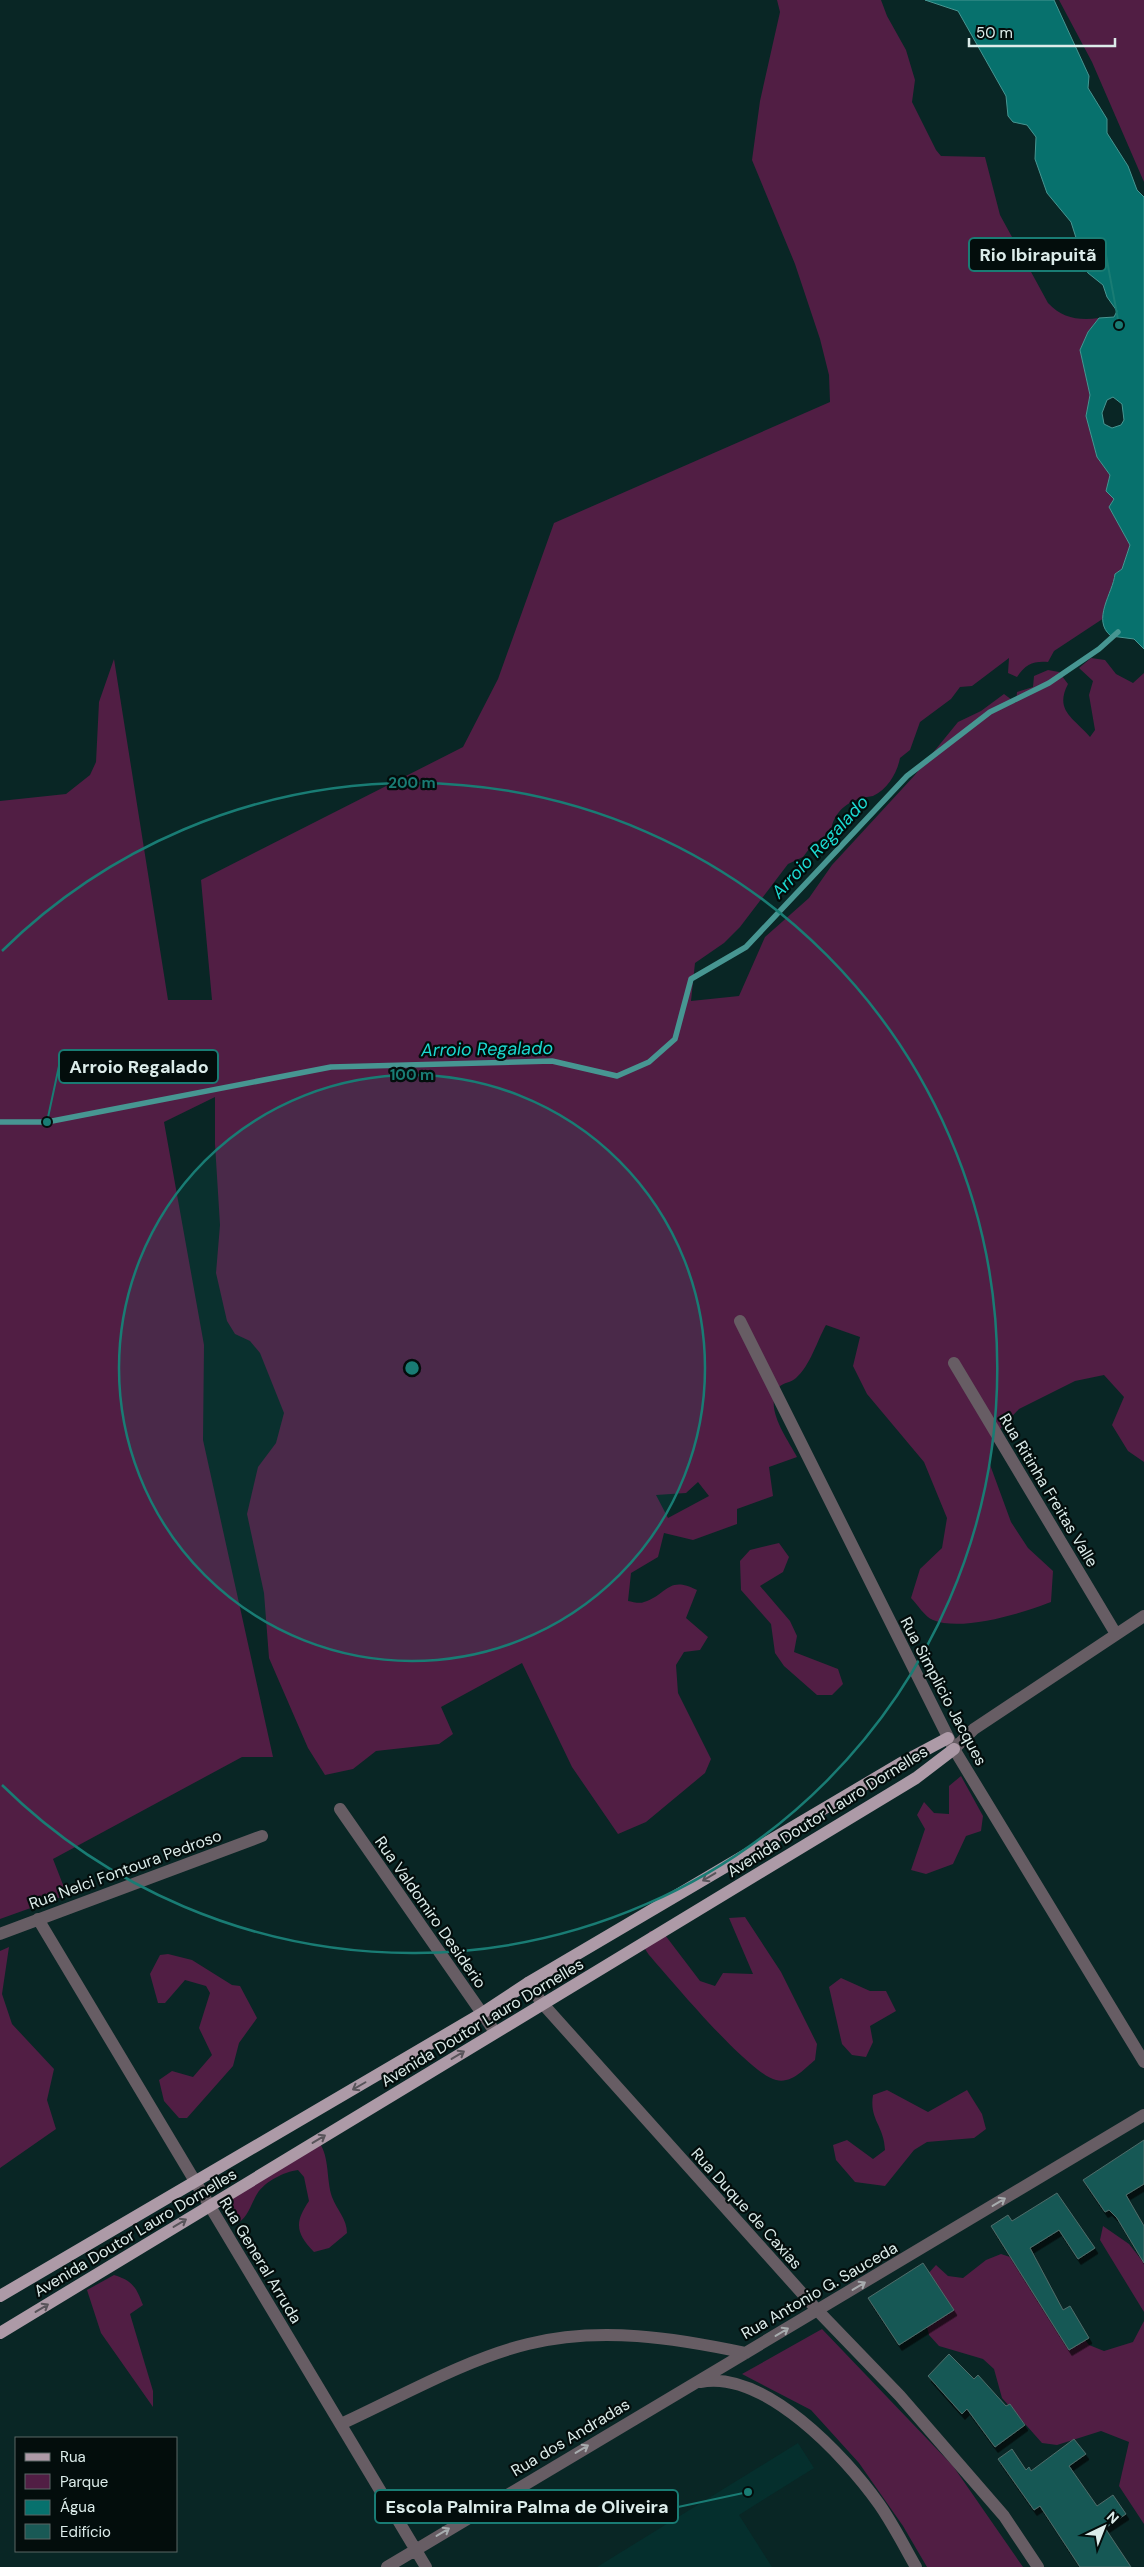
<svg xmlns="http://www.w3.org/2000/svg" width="1144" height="2567" font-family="'DM Sans',sans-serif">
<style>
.built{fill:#052f2d}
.green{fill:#511e44;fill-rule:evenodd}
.water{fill:#07716d;stroke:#479692;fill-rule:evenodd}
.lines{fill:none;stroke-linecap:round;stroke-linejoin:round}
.stream{stroke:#479692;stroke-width:5.5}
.building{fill:#195955;stroke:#4f6c6a;filter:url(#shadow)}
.minor{stroke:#675d64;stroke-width:12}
.major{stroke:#ad9aa7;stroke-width:12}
.oneway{stroke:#58545a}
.oneway2{stroke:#a7acae}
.ring{fill:none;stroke:#197c74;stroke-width:2.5}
.labels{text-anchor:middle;stroke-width:4.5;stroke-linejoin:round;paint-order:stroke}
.street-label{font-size:16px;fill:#dcecea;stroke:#030d0c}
.water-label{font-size:18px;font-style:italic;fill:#1cdad1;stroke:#030d0c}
.centre{fill:#197c74;stroke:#030d0c;stroke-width:2.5}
.ring-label{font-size:15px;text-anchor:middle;font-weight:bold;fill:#197c74;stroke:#030d0c;stroke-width:4.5;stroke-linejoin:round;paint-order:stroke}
.leader{fill:none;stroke:#197c74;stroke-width:2}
.callout-dot{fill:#197c74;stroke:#030d0c;stroke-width:2}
.callout{fill:#030d0c;stroke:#197c74;stroke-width:2}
.callout-label{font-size:18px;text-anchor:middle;font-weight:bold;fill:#dcecea}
</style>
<defs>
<filter id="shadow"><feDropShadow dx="3" dy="5.5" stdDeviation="0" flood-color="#0009"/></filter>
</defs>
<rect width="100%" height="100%" fill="#092625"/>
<path class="built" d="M 798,2443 L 814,2468 L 739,2515 L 772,2567 L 597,2567 Z"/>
<path class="green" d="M 777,0 L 881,0 L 887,16 L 906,50 L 915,80 L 912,102 L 936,150 L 941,156 L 985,157 L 1000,215 L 1048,303 C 1062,318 1079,321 1099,318 L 1088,332 L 1080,350 L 1090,395 L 1086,416 L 1097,457 L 1110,475 L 1106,491 L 1114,499 L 1109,507 L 1130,545 L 1122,569 L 1115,574 C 1114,589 1102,603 1104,618 L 1054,651 L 1048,662 C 1033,661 1026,664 1017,677 L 1008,673 L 1009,658 L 972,686 L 960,687 L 951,699 L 920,722 L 910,750 L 900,758 C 897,773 888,789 873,796 C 869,797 865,797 861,798 C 845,803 833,814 831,831 L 812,845 L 803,857 L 788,864 L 740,927 L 724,943 L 695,963 L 691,1001 L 739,996 L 765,937 L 809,898 L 832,865 L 914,776 L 958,722 L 981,711 L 1004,694 L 1016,703 L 1017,692 L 1033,687 L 1034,676 L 1048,670 L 1059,672 L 1068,684 C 1054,711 1074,718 1090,737 L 1095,730 L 1089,695 L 1093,681 L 1079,668 L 1091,658 L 1105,660 L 1116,674 L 1133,683 L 1144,673 L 1144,1462 L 1128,1451 L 1112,1425 L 1124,1397 L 1104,1375 L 1075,1381 L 1019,1409 L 997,1432 L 989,1462 L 1011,1522 L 1028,1548 L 1053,1571 L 1051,1602 C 1023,1613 961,1632 933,1620 C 925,1617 917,1604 911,1598 L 920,1569 L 942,1548 L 947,1518 L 924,1462 L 867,1394 L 853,1366 L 860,1337 L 826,1325 C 817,1341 810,1366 796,1378 C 791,1383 784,1382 779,1387 C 763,1407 787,1438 797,1457 L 769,1467 L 773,1496 L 737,1509 L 737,1524 L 693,1540 L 664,1533 L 658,1557 L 631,1573 L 628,1601 C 633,1602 640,1604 644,1602 C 668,1594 668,1575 697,1590 L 686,1618 L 708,1637 L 700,1650 L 684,1652 L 676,1665 L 678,1693 L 711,1759 L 705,1773 L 646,1822 L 618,1834 L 572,1767 L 522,1663 L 441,1707 L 453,1734 L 439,1744 L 376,1751 L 353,1769 L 325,1775 L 308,1748 L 269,1658 L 264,1593 L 247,1514 L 258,1467 L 276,1443 L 284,1413 L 260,1353 L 250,1341 L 235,1334 L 227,1321 L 216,1273 L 220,1225 L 215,1144 L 215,1097 L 164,1122 L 204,1345 L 203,1440 L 273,1757 L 242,1757 L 53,1859 L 67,1895 L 0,1919 L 0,801 L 66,794 L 90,775 L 96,762 L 99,702 L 114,659 L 168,1000 L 212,1000 L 201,880 L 463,747 L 498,679 L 554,523 L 830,402 L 829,375 L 820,339 L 795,264 L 752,160 L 760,101 L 780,12 ZM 698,1482 L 709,1496 L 668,1518 L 656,1495 L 686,1493 Z
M 1059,0 L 1144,0 L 1144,182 L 1092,62 Z
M 779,1543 L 789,1557 L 783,1572 L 760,1586 L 790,1621 L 797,1636 L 794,1652 L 838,1669 L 843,1684 L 832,1695 L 817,1695 L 784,1666 L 775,1653 L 771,1624 L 741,1590 L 740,1561 L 750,1550 Z
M 961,1776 L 983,1816 L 981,1831 L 966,1836 L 953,1864 L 926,1874 L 911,1870 L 925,1829 L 917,1815 L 924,1802 L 934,1813 L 949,1814 L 949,1786 Z
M 745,1917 L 781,1972 L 817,2044 L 815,2060 C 804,2069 792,2084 776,2080 C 749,2074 671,1980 649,1955 L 641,1943 L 650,1931 L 665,1935 L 700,1981 L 715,1986 L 723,1973 L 753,1974 L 729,1918 Z
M 9,1947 L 2,1994 L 12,2024 L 54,2069 L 47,2100 L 56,2129 L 0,2168 L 0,1951 Z
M 168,1954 L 192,1960 L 232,1985 L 240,1986 L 257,2018 L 239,2043 L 233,2066 L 187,2118 L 179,2118 L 164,2101 L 159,2080 L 172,2071 L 193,2077 L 212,2055 L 199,2028 L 210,1993 L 206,1986 L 185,1980 L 165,2003 L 158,2003 L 150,1974 L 160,1955 Z
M 841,1978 L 870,1991 L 886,1991 L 896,2011 L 870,2026 L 873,2042 L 866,2057 L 852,2055 L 842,2044 L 829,1987 Z
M 887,2090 L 928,2112 L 967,2090 L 982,2114 L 986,2129 L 974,2138 L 927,2142 L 914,2150 L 885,2186 L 855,2182 L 836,2160 L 833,2145 L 847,2140 L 873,2159 L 885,2150 C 884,2125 869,2120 873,2095 Z
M 319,2142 C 330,2158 326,2179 332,2197 C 337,2210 347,2219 347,2233 L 329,2248 L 314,2252 C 296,2233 294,2223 309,2201 L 304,2177 L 298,2170 C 284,2172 265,2181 257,2194 C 251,2204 248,2217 238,2223 L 226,2214 L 224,2200 Z
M 1103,2226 L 1129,2244 L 1144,2263 L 1144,2312 L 1100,2240 Z
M 1001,2254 L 1016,2259 L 1040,2280 L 1089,2345 L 1104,2351 L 1133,2342 L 1144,2321 L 1144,2524 L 1119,2486 L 1129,2442 L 1101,2431 L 1057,2445 L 1042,2443 L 1002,2398 L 994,2369 L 983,2359 L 939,2346 L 929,2335 L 922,2306 L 926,2276 L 936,2265 L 948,2276 L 963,2278 L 986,2260 Z
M 114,2275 C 133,2281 136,2287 143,2305 L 130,2314 L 153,2391 L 153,2407 L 101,2333 L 87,2290 Z
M 822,2329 L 953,2466 L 1023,2567 L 927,2567 L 903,2526 L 859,2463 L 811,2410 L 742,2374 Z"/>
<path class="water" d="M 925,0 L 1054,0 L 1089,76 L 1088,88 L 1107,119 L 1107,133 L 1128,166 L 1137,190 L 1144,197 L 1144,649 L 1134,639 L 1111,636 C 1091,620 1113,593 1115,574 L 1122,569 L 1130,545 L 1109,507 L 1114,499 L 1106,491 L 1110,475 L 1097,457 L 1086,416 L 1090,395 L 1080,350 L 1088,332 L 1099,318 L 1114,317 L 1117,311 L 1107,297 L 1103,285 L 1088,273 L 1074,250 L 1078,244 L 1071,222 L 1047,193 L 1035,159 L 1036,137 L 1027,125 L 1013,122 L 1008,116 L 1006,96 L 958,11 ZM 1113,397 L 1122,404 L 1124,420 L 1121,425 L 1112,428 L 1104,424 L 1102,413 L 1107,400 Z"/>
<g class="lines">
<path class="stream" d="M 0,1122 L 47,1122 L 331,1067 L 552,1061 L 617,1076 L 649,1062 L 675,1039 L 691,979 L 746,947 L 907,776 L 990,712 L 1049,683 L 1099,649 L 1118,632"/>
</g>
<path class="building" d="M 1144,2140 L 1144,2184 L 1126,2195 L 1144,2226 L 1144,2263 L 1117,2218 L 1109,2210 L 1105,2212 L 1083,2180 Z
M 1057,2193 L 1095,2248 L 1078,2259 L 1059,2230 L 1030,2248 L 1063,2310 L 1070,2306 L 1089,2338 L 1069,2350 L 991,2226 L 1008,2215 L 1012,2221 Z
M 923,2263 L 954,2310 L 899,2345 L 868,2298 Z
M 949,2354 L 974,2379 L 978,2375 L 1006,2406 L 1010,2404 L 1025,2425 L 995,2447 L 967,2409 L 962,2414 L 928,2376 Z
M 1074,2439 L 1086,2454 L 1069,2466 L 1097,2506 L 1113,2495 L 1126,2514 L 1105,2528 L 1131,2567 L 1080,2567 L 1040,2506 L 1034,2510 L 998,2459 L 1012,2449 L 1026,2470 L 1029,2467 L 1031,2471 Z"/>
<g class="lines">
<path class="minor" d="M 740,1321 L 954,1749 L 1144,2062
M 954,1363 L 1116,1634
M 954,1749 L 974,1729 L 1144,1616
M 340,1809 L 495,2032
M 38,1919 L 426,2567
M 0,1934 L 262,1836
M 528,1983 L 542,2003 L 818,2311 L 900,2396 L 1004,2516 L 1038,2567
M 700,2382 C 764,2369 845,2456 879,2504 C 893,2524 904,2546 916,2567
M 341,2424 C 400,2397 466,2359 528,2344 C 600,2326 675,2338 746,2353
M 387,2567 L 1144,2115"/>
<path class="major" d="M 0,2296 L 481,2014 L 528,1983 L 903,1762 L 948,1738
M 0,2333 L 916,1778 L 954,1749"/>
</g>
<defs><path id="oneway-shaft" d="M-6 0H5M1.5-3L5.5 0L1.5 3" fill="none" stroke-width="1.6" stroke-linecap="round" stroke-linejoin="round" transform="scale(1.25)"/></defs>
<g class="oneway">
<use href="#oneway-shaft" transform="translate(709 1877) rotate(149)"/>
<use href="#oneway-shaft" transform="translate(458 2055) rotate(-31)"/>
<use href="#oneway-shaft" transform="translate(359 2086) rotate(150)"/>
<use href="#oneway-shaft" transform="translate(319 2139) rotate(-31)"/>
<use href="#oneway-shaft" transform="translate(180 2223) rotate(-31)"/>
<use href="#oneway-shaft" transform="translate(42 2308) rotate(-31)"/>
</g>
<g class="oneway2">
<use href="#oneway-shaft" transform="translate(999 2202) rotate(-31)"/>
<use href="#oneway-shaft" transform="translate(859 2286) rotate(-31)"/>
<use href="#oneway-shaft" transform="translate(782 2332) rotate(-31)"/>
<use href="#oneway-shaft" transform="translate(582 2449) rotate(-31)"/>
<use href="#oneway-shaft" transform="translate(443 2532) rotate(-31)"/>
</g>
<circle cx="412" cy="1368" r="293" fill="#197c74" fill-opacity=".12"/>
<g class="ring">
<circle cx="412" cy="1368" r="293"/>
<path d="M2 951A585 585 0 1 1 2 1785"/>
</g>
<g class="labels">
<g class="street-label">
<text transform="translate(1049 1490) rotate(59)" y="6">Rua Ritinha Freitas Valle</text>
<text transform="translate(944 1691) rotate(62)" y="6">Rua Simplicio Jacques</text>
<text transform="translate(827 1811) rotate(-32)" y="6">Avenida Doutor Lauro Dornelles</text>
<text transform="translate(125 1869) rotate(-20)" y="6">Rua Nelci Fontoura Pedroso</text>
<text transform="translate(431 1912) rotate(55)" y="6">Rua Valdomiro Desiderio</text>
<text transform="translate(482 2022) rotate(-31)" y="6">Avenida Doutor Lauro Dornelles</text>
<text transform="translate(747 2208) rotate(48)" y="6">Rua Duque de Caxias</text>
<text transform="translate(135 2232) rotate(-31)" y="6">Avenida Doutor Lauro Dornelles</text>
<text transform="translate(261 2260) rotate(59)" y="6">Rua General Arruda</text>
<text transform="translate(819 2290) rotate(-30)" y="6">Rua Antonio G. Sauceda</text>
<text transform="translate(570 2437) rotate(-31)" y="6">Rua dos Andradas</text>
</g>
<g class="water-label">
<text transform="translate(820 847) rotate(-47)" y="6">Arroio Regalado</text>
<text transform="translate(487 1049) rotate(-1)" y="6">Arroio Regalado</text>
</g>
</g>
<circle cx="412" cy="1368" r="8" class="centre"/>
<g class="ring-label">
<text x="412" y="788">200 m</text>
<text x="412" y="1080">100 m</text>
</g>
<path class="leader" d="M1119 325L1106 255M47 1122L59 1066M748 2492L678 2507"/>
<g class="callout-dot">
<circle cx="1119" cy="325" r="5"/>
<circle cx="47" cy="1122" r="5"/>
<circle cx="748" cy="2492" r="5"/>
</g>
<g class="callout">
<rect x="969" y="238" width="137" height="33" rx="5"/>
<rect x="59" y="1050" width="159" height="33" rx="5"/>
<rect x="375" y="2490" width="303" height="33" rx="5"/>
</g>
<g class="callout-label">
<text x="1038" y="261">Rio Ibirapuitã</text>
<text x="139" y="1073">Arroio Regalado</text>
<text x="527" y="2513">Escola Palmira Palma de Oliveira</text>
</g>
<rect x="15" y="2437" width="162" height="115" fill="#030d0c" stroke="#5a6665"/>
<rect x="25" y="2453" width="25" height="8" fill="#ad9aa7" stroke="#5a6665"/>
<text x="60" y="2462" font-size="15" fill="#dcecea">Rua</text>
<rect x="25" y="2474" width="25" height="15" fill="#511e44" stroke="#5a6665"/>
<text x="60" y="2487" font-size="15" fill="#dcecea">Parque</text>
<rect x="25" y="2500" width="25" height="15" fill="#07716d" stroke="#5a6665"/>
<text x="60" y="2512" font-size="15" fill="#dcecea">Água</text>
<rect x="25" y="2524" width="25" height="15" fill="#195955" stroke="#5a6665"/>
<text x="60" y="2537" font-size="15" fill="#dcecea">Edifício</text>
<g transform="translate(1104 2527) rotate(43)" stroke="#030d0c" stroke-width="4" paint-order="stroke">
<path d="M0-4L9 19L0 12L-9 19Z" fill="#dcecea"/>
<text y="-8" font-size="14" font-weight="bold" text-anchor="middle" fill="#dcecea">N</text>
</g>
<path d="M969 38v8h146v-8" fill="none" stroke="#dcecea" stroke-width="2.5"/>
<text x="976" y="38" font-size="15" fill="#dcecea" stroke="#030d0c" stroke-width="4" paint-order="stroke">50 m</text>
</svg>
